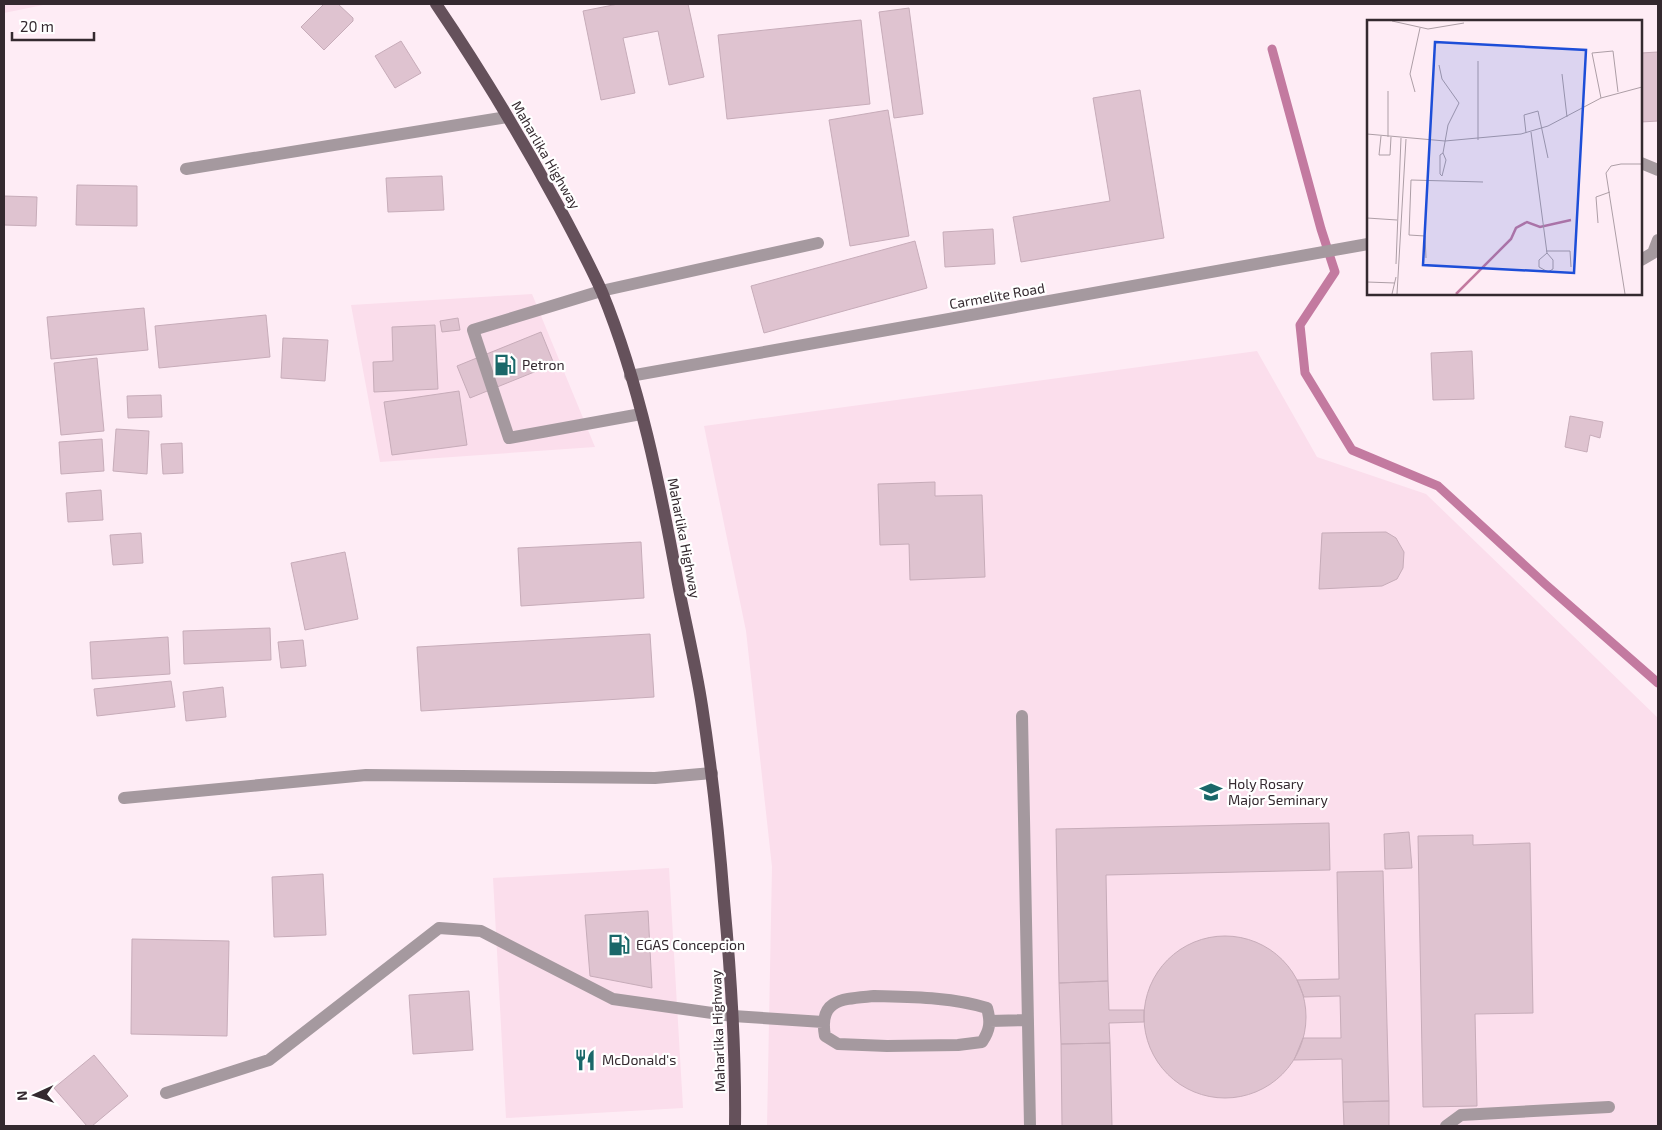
<svg xmlns="http://www.w3.org/2000/svg" width="1662" height="1130" font-family="'Exo 2',sans-serif">
<style>
.built{fill:#fbdeec}
.lines{fill:none;stroke-linecap:round;stroke-linejoin:round}
.stream{stroke:#c37aa0;stroke-width:9}
.building{fill:#dfc3d0;stroke:#c7acb9}
.lane{stroke:#a5999f;stroke-width:12}
.street{stroke:#a5999f;stroke-width:12}
.primary{stroke:#65515b;stroke-width:12}
.labels{text-anchor:middle;stroke-width:4.5;stroke-linejoin:round;paint-order:stroke}
.street-label{font-size:14px;fill:#34292f;stroke:#fff}
.poi-label{font-size:14px;fill:#34292f;stroke:#fff;text-anchor:start}
.inset-river{fill:none;stroke:#c37aa0;stroke-width:2.5}
.inset-road{fill:none;stroke:#ad9ea6;stroke-width:1}
.view{fill:#1d4ed8;fill-opacity:0.15;stroke:#1d4ed8;stroke-width:2.5}
.inset-edge{fill:none;stroke:#34292f;stroke-width:2.5}
</style>
<rect width="100%" height="100%" fill="#feecf5"/>
<path class="built" d="M 4,4 L 48,4 L 4,13 Z
M 532,294 L 595,447 L 380,462 L 351,305 Z
M 1257,351 L 1317,457 L 1426,494 L 1658,718 L 1658,1126 L 767,1126 L 772,867 L 746,631 L 704,426 Z
M 669,868 L 683,1108 L 506,1118 L 493,878 Z"/>
<g class="lines">
<path class="stream" d="M 1272,49 L 1321,229 L 1335,272 L 1300,325 L 1305,373 L 1352,450 L 1438,486 L 1545,584 L 1658,683"/>
</g>
<path class="building" d="M 324,4 L 338,4 L 353,18 L 353,21 L 324,50 L 301,27 Z
M 618,4 L 688,4 L 704,77 L 669,85 L 658,31 L 623,38 L 635,93 L 601,100 L 583,11 Z
M 909,8 L 923,114 L 894,118 L 879,12 Z
M 861,20 L 870,104 L 727,119 L 718,35 Z
M 401,41 L 421,73 L 395,88 L 375,56 Z
M 1658,52 L 1658,121 L 1641,122 L 1641,53 Z
M 1140,90 L 1164,238 L 1021,262 L 1013,217 L 1110,201 L 1093,98 Z
M 888,110 L 909,236 L 850,246 L 829,120 Z
M 442,176 L 444,210 L 388,212 L 386,178 Z
M 77,185 L 137,186 L 137,226 L 76,225 Z
M 4,196 L 37,197 L 36,226 L 4,225 Z
M 993,229 L 995,264 L 945,267 L 943,232 Z
M 915,241 L 927,288 L 764,333 L 751,286 Z
M 144,308 L 148,350 L 51,359 L 47,317 Z
M 266,315 L 270,357 L 159,368 L 155,326 Z
M 458,318 L 460,330 L 442,332 L 440,321 Z
M 435,325 L 438,389 L 374,392 L 373,362 L 393,361 L 392,327 Z
M 541,332 L 554,364 L 470,398 L 457,366 Z
M 283,338 L 328,340 L 325,381 L 281,378 Z
M 1472,351 L 1474,399 L 1433,400 L 1431,353 Z
M 97,358 L 104,431 L 61,435 L 54,363 Z
M 459,391 L 467,445 L 392,455 L 384,402 Z
M 161,395 L 162,417 L 128,418 L 127,396 Z
M 1570,416 L 1603,422 L 1600,438 L 1590,435 L 1587,452 L 1565,447 Z
M 116,429 L 149,431 L 147,474 L 113,471 Z
M 102,439 L 104,471 L 61,474 L 59,442 Z
M 182,443 L 183,473 L 163,474 L 161,444 Z
M 935,482 L 935,496 L 982,495 L 985,577 L 910,580 L 909,544 L 880,545 L 878,484 Z
M 101,490 L 103,520 L 68,522 L 66,493 Z
M 1386,532 L 1396,538 L 1404,552 L 1403,568 L 1397,579 L 1382,586 L 1319,589 L 1322,533 Z
M 141,533 L 143,563 L 113,565 L 110,535 Z
M 641,542 L 644,598 L 521,606 L 518,548 Z
M 345,552 L 358,619 L 305,630 L 291,563 Z
M 270,628 L 271,660 L 184,664 L 183,631 Z
M 650,634 L 654,697 L 421,711 L 417,647 Z
M 168,637 L 170,674 L 92,679 L 90,642 Z
M 303,640 L 306,666 L 281,668 L 278,642 Z
M 171,681 L 175,707 L 97,716 L 94,689 Z
M 223,687 L 226,717 L 186,721 L 183,692 Z
M 1329,823 L 1330,870 L 1106,875 L 1108,981 L 1059,983 L 1056,829 Z
M 1409,832 L 1412,868 L 1385,869 L 1384,834 Z
M 1473,835 L 1473,845 L 1530,843 L 1533,1013 L 1475,1014 L 1477,1106 L 1423,1107 L 1418,836 Z
M 1383,871 L 1389,1101 L 1343,1102 L 1342,1059 L 1294,1060 L 1303,1038 L 1341,1038 L 1340,996 L 1304,997 L 1297,980 L 1339,979 L 1337,872 Z
M 323,874 L 326,935 L 274,937 L 272,877 Z
M 648,911 L 652,988 L 590,976 L 585,915 Z
M1144 1017a81 81 0 1 1 162 0a81 81 0 1 1-162 0Z
M 132,939 L 229,941 L 227,1036 L 131,1034 Z
M 1108,981 L 1109,1010 L 1144,1010 L 1144,1022 L 1109,1023 L 1110,1043 L 1061,1044 L 1059,983 Z
M 469,991 L 473,1050 L 413,1054 L 409,995 Z
M 1110,1043 L 1112,1126 L 1062,1126 L 1061,1044 Z
M 94,1055 L 128,1096 L 92,1126 L 87,1126 L 54,1088 Z
M 1389,1101 L 1389,1126 L 1344,1126 L 1343,1102 Z"/>
<g class="lines">
<path class="lane" d="M 1641,163 L 1658,170
M 1641,260 L 1653,253 L 1658,240
M 630,376 L 1368,244
M 641,414 L 509,438 L 473,330 L 601,291 L 818,243
M 1022,716 L 1030,1126
M 124,798 L 366,775 L 655,778 L 712,773
M 874,996 C 911,997 952,997 987,1008 C 991,1022 990,1030 982,1042 L 958,1045 L 887,1046 L 838,1044 L 825,1036 C 818,998 844,999 874,996 Z
M 990,1021 L 1028,1020
M 166,1093 L 269,1060 L 439,928 L 481,931 L 613,999 L 733,1016 L 823,1022
M 1446,1126 L 1461,1115 L 1609,1107"/>
<path class="street" d="M 186,169 L 507,117"/>
<path class="primary" d="M 436,4 C 480,69 521,137 559,207 C 574,235 589,263 602,292 C 640,385 660,486 678,584 C 686,625 696,666 702,706 C 712,771 719,836 724,901 C 731,976 736,1051 735,1126"/>
</g>
<defs>
<g id="fuel-bare" transform="scale(1.725)"><path d="M-5.5-6h7V0h2V4h1.3V-2.5L3-4.5l.8-.8L6-3V5H2.5V1h-1V6h-7ZM-4.2-4.7v3.2H.2V-4.7Z" fill="#1a6769" stroke="#fff" stroke-width="2.5" paint-order="stroke"/></g>
<g id="university-bare" transform="scale(1.725)"><path d="M0-5L7-2L0 1L-7-2ZM-4 1L0 2.5L4 1V4Q0 6-4 4Z" fill="#1a6769" stroke="#fff" stroke-width="2.5" paint-order="stroke"/></g>
<g id="restaurant-bare" transform="scale(1.725)"><path d="M-5-6h1v4h1v-4h1v4h1v-4h1v5L-1.5 .5V6h-2V.5L-5-1ZM5-6V6H3V1.5H1.5Q1.5-4 5-6Z" fill="#1a6769" stroke="#fff" stroke-width="2.5" paint-order="stroke"/></g>
</defs>
<g fill-rule="evenodd">
<use href="#fuel-bare" x="505" y="365"/>
<use href="#university-bare" x="1211" y="792"/>
<use href="#fuel-bare" x="619" y="945"/>
<use href="#restaurant-bare" x="585" y="1060"/>
</g>
<g class="labels">
<g class="street-label">
<text transform="translate(546 155) rotate(60)" y="5">Maharlika Highway</text>
<text transform="translate(997 296) rotate(-10)" y="5">Carmelite Road</text>
<text transform="translate(684 538) rotate(79)" y="5">Maharlika Highway</text>
<text transform="translate(718 1031) rotate(-92)" y="5">Maharlika Highway</text>
</g>
<g class="poi-label">
<text x="522" y="370">Petron</text>
<text x="1228" y="789">Holy Rosary<tspan x="1228" dy="16">Major Seminary</tspan></text>
<text x="636" y="950">EGAS Concepcion</text>
<text x="602" y="1065">McDonald's</text>
</g>
</g>
<g transform="translate(1367 20)">
<rect width="275" height="275" fill="#feecf5"/>
<path class="inset-river" d="M 89,274 L 144,219 L 149,208 L 160,202 L 173,207 L 204,200"/>
<path class="inset-road" d="M 25,1 L 61,9 L 97,3M 72,45 L 75,59 L 92,83 L 81,105 L 76,133 L 73,135 L 73,154 L 75,156M 195,54 L 200,97M 48,72 L 43,54 L 53,8M 234,78 L 225,33 L 246,31 L 251,72M 164,112 L 180,233 L 186,240 L 186,249 L 181,252 L 172,247 L 172,240 L 180,233M 159,113 L 157,95 L 171,91 L 181,138M 0,114 L 78,121 L 154,114 L 181,106 L 234,78 L 275,67M 14,116 L 12,135 L 23,135 L 24,117M 21,117 L 21,71M 111,120 L 111,41M 275,129 L 275,171M 75,156 L 79,140 L 76,133M 0,198 L 30,200M 231,203 L 229,177 L 243,172M 179,231 L 203,231 L 204,247M 59,238 L 58,216 L 42,215 L 44,160 L 116,162M 29,244 L 34,118M 0,262 L 28,263M 25,274 L 29,257M 30,274 L 39,119M 258,274 L 239,153 L 244,146 L 254,144 L 274,144"/>
<path class="view" d="M 68,22 L 219,30 L 207,253 L 56,245 Z"/>
<rect width="275" height="275" class="inset-edge"/>
</g>
<rect width="1662" height="1130" fill="none" stroke="#34292f" stroke-width="10"/>
<g transform="translate(35 1095) rotate(267)" stroke="#ffffff" stroke-width="4" paint-order="stroke">
<path d="M0-4L9 19L0 12L-9 19Z" fill="#34292f"/>
<text y="-8" font-size="14" font-weight="bold" text-anchor="middle" fill="#34292f">N</text>
</g>
<path d="M12 32v8h82v-8" fill="none" stroke="#34292f" stroke-width="2.5"/>
<text x="20" y="32" font-size="15" fill="#34292f" stroke="#ffffff" stroke-width="4" paint-order="stroke">20 m</text>
</svg>
